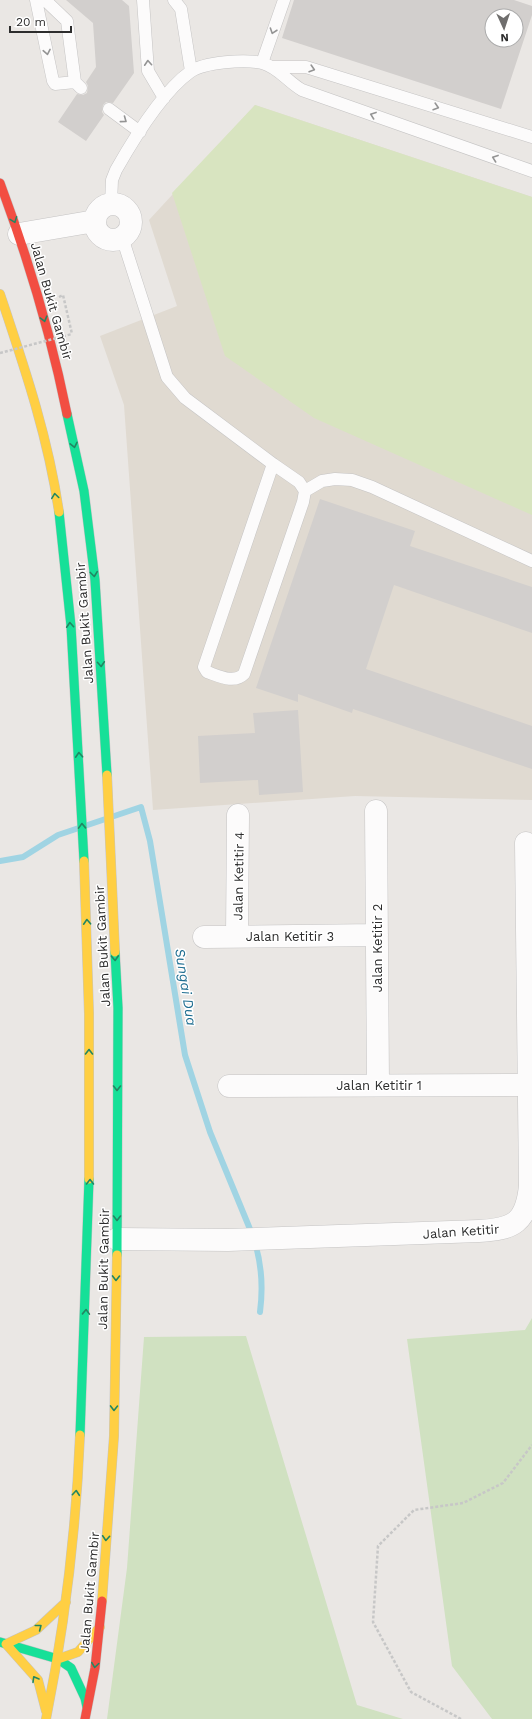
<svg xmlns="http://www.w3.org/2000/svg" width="532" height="1719" font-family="'Work Sans',sans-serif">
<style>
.education{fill:#e0dad1}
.green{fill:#d0e1c1}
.pitch{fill:#d8e4c0}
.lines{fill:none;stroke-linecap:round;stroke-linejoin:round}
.stream{stroke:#a0d4e3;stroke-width:6}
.building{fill:#d2cfcd;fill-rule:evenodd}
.lane-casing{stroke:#c5c4c4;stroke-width:13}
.street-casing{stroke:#c5c4c4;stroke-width:23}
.fast-casing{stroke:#c5c4c4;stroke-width:10}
.slow-casing{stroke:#c5c4c4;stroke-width:10}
.jam-casing{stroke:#c5c4c4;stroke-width:10}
.path{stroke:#c7c7c7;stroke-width:2.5;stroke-dasharray:3 2;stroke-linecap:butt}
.lane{stroke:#fcfbfb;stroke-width:12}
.street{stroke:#fcfbfb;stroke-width:22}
.fast{stroke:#16e098;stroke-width:9}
.slow{stroke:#ffcf43;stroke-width:9}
.jam{stroke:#f24e42;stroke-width:9}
.path-bridge{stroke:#c7c7c7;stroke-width:2.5;stroke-dasharray:3 2;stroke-linecap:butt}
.oneway{stroke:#949494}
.oneway2{stroke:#228662}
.labels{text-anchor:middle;stroke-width:3;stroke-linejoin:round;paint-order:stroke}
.street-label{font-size:13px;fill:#2d2d2d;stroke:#fff}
.water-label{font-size:14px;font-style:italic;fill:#1e6d90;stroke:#fff}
</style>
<rect width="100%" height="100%" fill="#eae7e4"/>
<path class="education" d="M 255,105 L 532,197 L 532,800 L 355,796 L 153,810 L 124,405 L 100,336 L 177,306 L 149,220 Z"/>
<path class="green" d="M 532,1318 L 532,1719 L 492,1719 L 452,1666 L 407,1339 L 525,1330 Z
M 246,1336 L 357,1705 L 403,1719 L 107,1719 L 127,1568 L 144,1337 Z"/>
<path class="pitch" d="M 255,105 L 532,197 L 532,515 L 314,418 L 225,356 L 172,193 Z"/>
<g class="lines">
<path class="stream" d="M 0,861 L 23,857 L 58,835 L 141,807 L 150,841 L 185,1055 L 210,1132 L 252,1234
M 255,1243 C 262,1266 263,1289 260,1312"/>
</g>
<path class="building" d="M 66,0 L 122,0 L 129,6 L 134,73 L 113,103 L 106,102 L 103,105 L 102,112 L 104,115 L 86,141 L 58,122 L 77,94 L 83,95 L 87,93 L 88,86 L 86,82 L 96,67 L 93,23 Z
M 294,0 L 514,0 L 532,6 L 532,15 L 501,109 L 282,38 ZM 492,16 L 516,16 L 516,40 L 492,40 Z
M 320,499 L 415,531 L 410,546 L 532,587 L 532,633 L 394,585 L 366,669 L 532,726 L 532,769 L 353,709 L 352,713 L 298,694 L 298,702 L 256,688 Z
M 298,710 L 303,792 L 259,795 L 258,780 L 200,783 L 198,736 L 255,733 L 253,713 Z"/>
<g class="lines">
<g class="lane-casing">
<path id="lane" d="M 36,0 L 53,81 L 55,84 L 75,82
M 45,0 L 67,21 L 75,82 L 81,88
M 143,0 L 148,71 L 164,98
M 174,0 L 181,9 L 191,71
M 262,63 L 284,0
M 273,67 L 306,67 L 532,137
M 109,109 L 140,132
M 111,204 L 112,180 L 116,170 C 133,140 162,92 190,72 C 204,62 245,59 262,63 C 278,67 288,82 302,90 L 532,171
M 122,237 L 167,377 L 185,398 L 273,464 L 204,667 L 207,672 C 219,676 234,684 244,674 L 303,502 L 305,491 L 299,482 L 273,464
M 305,491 L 322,481 L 335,479 L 352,480 L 372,487 L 532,561"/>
</g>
<g class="street-casing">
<path id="street" d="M95 222a18 18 0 1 1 36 0a18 18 0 1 1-36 0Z
M 19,234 L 95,221
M 376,811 L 378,1085
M 237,936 L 238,815
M 204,937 L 377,935
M 229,1086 L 529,1085
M 117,1239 L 228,1240 L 479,1231 C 514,1229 526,1223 530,1186 L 526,843"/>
</g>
<g class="fast-casing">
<path id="fast" d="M 67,414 L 84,491 L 95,580 L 107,775
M 59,512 L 71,626 L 84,861
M 115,952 L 118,1008 L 117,1255
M 80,1435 L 89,1179
M 0,1642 L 58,1659
M 58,1659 L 71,1668 L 85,1698 L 87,1707"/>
</g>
<g class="slow-casing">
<path id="slow" d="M 0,294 C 24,366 48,436 59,512
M 107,775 L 115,952
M 84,861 L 89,1014 L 89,1179
M 102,1601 L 114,1436 L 117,1255
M 58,1659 L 78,1652 L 100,1627
M 46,1711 L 38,1680 L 6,1644 L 36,1630 L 66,1602
M 46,1719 C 65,1625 76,1531 80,1435"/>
</g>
<g class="jam-casing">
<path id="jam" d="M 0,183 C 28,258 51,335 67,414
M 85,1719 L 95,1668 L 102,1601"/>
</g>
<path class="path" d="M 59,297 L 63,295 L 72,334
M 461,1719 L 411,1692 L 373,1622 L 378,1546 L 414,1510 L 463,1503 L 503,1483 L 532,1445"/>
<use href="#lane" class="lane"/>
<use href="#street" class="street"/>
<use href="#fast" class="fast"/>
<use href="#slow" class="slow"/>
<use href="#jam" class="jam"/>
<path class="path-bridge" d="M 0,353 L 72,334"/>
</g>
<defs><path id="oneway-chevron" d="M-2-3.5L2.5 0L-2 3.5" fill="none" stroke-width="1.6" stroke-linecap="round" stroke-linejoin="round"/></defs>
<g class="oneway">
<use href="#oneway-chevron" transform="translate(273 31) rotate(109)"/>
<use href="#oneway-chevron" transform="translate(47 52) rotate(79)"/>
<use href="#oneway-chevron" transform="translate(148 63) rotate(-94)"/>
<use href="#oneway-chevron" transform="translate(312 69) rotate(17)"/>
<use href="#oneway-chevron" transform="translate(436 107) rotate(17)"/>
<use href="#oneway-chevron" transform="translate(373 115) rotate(-160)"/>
<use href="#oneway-chevron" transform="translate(124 120) rotate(36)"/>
<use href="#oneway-chevron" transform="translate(495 158) rotate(-160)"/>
</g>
<g class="oneway2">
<use href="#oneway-chevron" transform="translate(14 220) rotate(69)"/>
<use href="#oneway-chevron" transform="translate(44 319) rotate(75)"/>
<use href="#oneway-chevron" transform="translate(74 445) rotate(78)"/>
<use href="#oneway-chevron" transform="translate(55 496) rotate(-98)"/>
<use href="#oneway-chevron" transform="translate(94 574) rotate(83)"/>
<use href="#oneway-chevron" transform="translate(70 625) rotate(-94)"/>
<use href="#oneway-chevron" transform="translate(101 664) rotate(86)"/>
<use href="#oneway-chevron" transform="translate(79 755) rotate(-93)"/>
<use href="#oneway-chevron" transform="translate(82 826) rotate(-92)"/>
<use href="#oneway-chevron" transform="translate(87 922) rotate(-93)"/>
<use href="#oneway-chevron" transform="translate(115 958) rotate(87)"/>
<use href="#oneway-chevron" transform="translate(89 1052) rotate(-90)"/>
<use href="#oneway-chevron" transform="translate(117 1088) rotate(90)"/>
<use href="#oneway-chevron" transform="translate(90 1182) rotate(-90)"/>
<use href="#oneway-chevron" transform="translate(117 1218) rotate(90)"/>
<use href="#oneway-chevron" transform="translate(116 1278) rotate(91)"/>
<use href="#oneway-chevron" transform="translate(86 1312) rotate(-88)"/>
<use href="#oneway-chevron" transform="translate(114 1408) rotate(91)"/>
<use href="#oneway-chevron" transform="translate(76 1493) rotate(-85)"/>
<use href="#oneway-chevron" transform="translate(106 1538) rotate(94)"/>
<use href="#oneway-chevron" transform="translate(39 1627) rotate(-38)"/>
<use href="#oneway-chevron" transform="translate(95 1665) rotate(98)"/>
<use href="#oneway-chevron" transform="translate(35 1679) rotate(-120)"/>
</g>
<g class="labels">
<g class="street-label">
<text transform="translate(52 301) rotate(74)" y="5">Jalan Bukit Gambir</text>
<text transform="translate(84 623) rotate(-94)" y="5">Jalan Bukit Gambir</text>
<text transform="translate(238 876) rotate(-89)" y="5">Jalan Ketitir 4</text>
<text x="290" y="941">Jalan Ketitir 3</text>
<text transform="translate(102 946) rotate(-93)" y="5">Jalan Bukit Gambir</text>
<text transform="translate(377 948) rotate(-90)" y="5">Jalan Ketitir 2</text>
<text x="379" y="1090">Jalan Ketitir 1</text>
<text transform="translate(461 1231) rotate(-4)" y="5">Jalan Ketitir</text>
<text transform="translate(103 1269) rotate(-89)" y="5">Jalan Bukit Gambir</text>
<text transform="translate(89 1592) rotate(-85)" y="5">Jalan Bukit Gambir</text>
</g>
<g class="water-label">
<text transform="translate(186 987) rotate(81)" y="5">Sungai Dua</text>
</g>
</g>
<g transform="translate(504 28) rotate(177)"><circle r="19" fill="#ffffff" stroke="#ababab"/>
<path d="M0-3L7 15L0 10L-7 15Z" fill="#6f6e6d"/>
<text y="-6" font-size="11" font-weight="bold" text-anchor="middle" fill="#2d2d2d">N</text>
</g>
<path d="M10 26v6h61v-6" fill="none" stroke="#2d2d2d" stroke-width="2"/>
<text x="16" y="26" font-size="12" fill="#2d2d2d" stroke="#ffffff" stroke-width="3" paint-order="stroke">20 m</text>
</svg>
